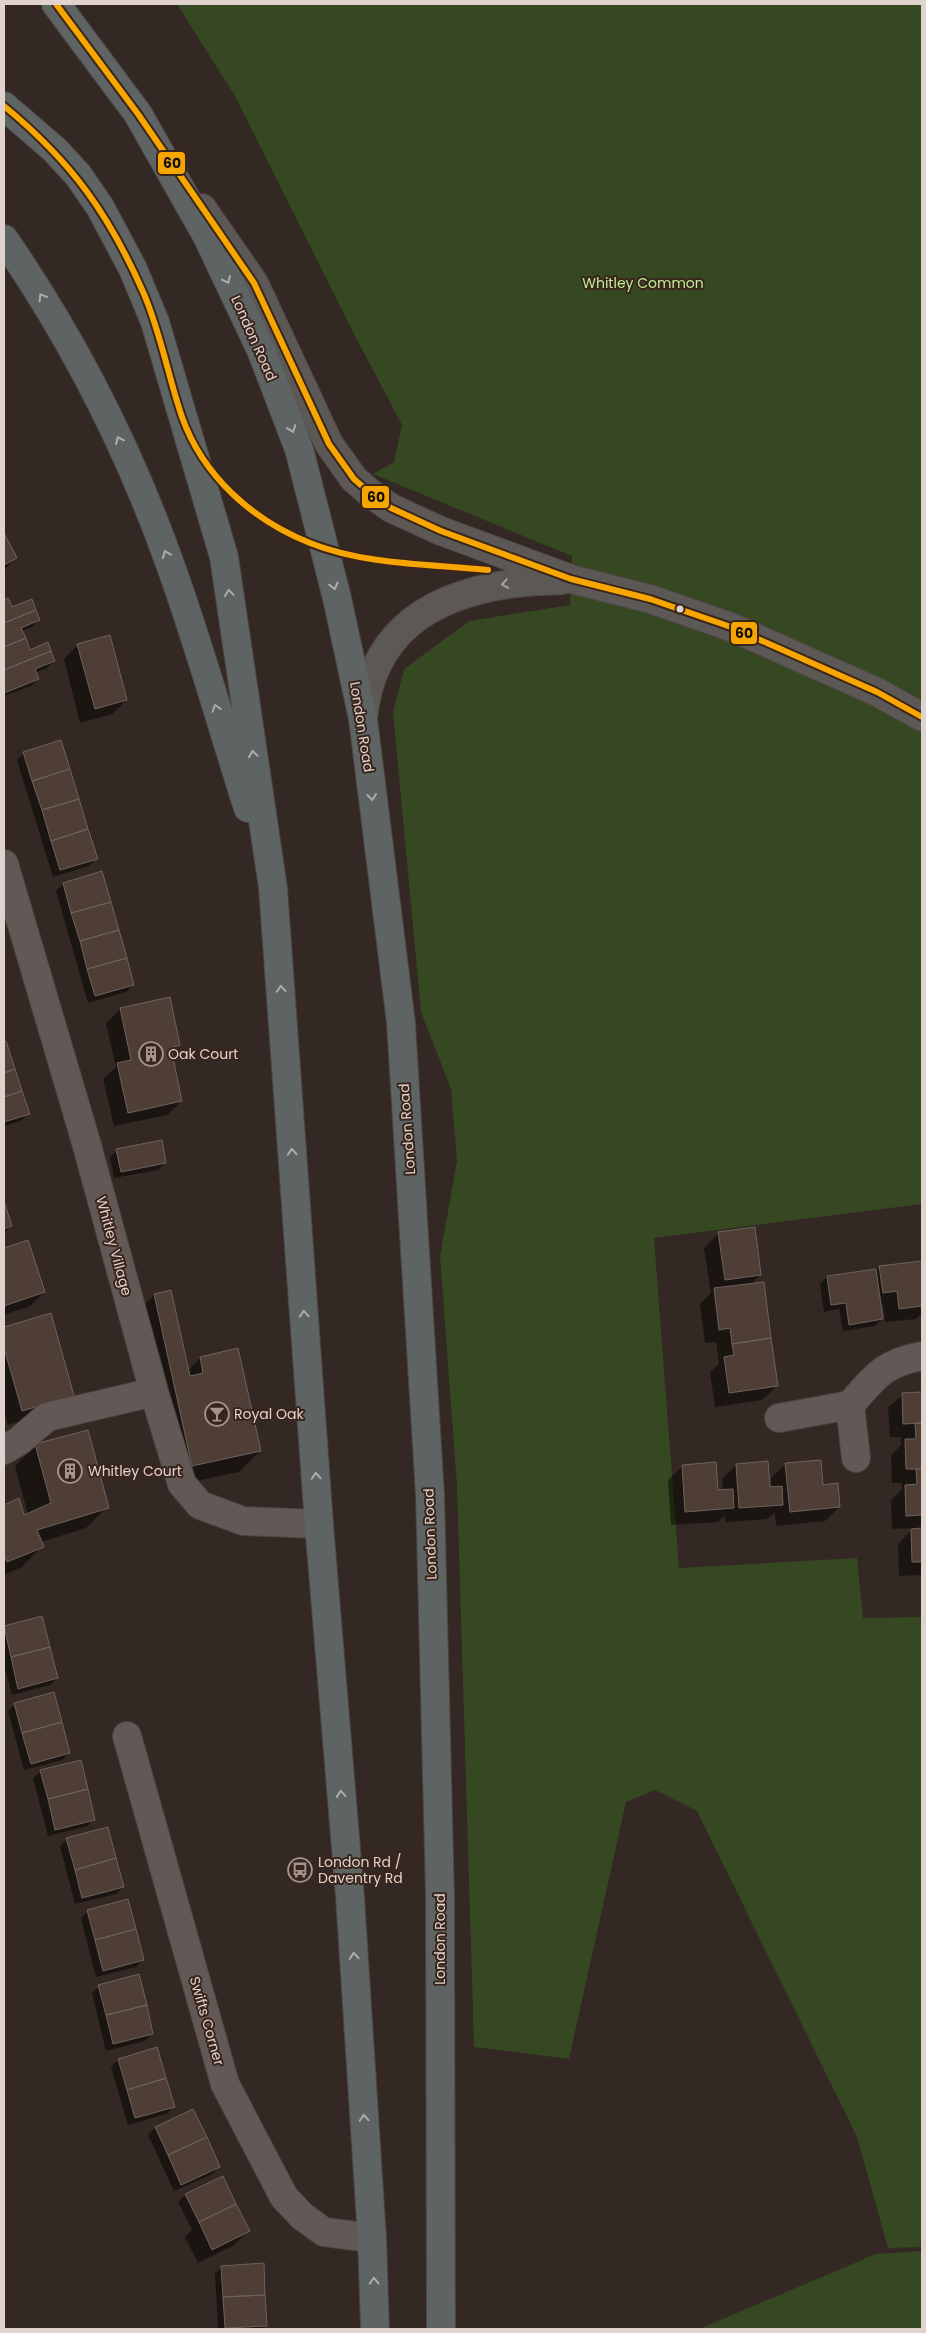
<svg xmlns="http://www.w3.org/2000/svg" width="926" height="2333" font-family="Poppins,sans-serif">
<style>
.green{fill:#354821}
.shadow{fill:#0007}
.building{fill:#4f3e35;stroke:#6d635e}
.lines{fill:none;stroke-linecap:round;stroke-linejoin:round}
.street-casing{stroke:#4d433f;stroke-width:30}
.secondary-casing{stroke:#4d433f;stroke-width:30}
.highway-casing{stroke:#4d433f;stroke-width:30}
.street{stroke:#625855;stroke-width:28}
.secondary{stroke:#5c5855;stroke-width:28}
.highway{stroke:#5d6463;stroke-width:28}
.bus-1-casing{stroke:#3a251c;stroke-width:10}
.bus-1{stroke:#f7a600;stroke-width:6}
.oneway{stroke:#b2aca7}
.oneway2{stroke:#aba19c}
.bus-dot{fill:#e0d2cc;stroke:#3a251c;stroke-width:2}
.labels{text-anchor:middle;stroke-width:4;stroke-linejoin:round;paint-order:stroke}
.park-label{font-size:14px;fill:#bcee94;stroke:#3a251c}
.street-label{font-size:14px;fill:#e0d2cc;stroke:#3a251c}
.poi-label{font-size:14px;fill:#e0d2cc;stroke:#3a251c;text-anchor:start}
.line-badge{stroke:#3a251c;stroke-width:2}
.pale-badge-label{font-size:14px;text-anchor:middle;font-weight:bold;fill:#111}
</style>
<rect width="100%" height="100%" fill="#332823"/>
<path class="green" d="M 177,4 L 922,4 L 922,1204 L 654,1238 L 679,1568 L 857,1558 L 863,1618 L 922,1617 L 922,2247 L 888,2248 L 857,2137 L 697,1811 L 655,1790 L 626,1802 L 569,2059 L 474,2047 L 457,1486 L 440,1256 L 457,1161 L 451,1089 L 421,1012 L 393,712 L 404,669 L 469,621 L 570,605 L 572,556 L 373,474 L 394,462 L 402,425 L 354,334 L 235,96 Z
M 922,2251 L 922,2329 L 699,2329 L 876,2254 Z"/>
<path class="shadow" d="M 4,534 L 16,558 L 4,570 Z
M 7,600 L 11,609 L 39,620 L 32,627 L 21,631 L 29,651 L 54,661 L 47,668 L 35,673 L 38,679 L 31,686 L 4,696 L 4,601 Z
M 78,645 L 126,700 L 112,714 L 80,723 L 64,659 Z
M 24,753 L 96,859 L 89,866 L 53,877 L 17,760 Z
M 63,884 L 133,985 L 126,992 L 88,1003 L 56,891 Z
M 169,999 L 179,1045 L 171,1053 L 181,1101 L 167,1115 L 114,1126 L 103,1079 L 116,1067 L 106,1024 L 120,1009 Z
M 5,1043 L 28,1114 L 21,1121 L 4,1126 Z
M 117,1150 L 165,1163 L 158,1170 L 114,1178 L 110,1157 Z
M 4,1205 L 11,1226 L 4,1233 Z
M 719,1233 L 760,1275 L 750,1285 L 777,1386 L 762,1400 L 715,1407 L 710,1372 L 719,1364 L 716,1342 L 705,1343 L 700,1304 L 711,1293 L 704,1248 Z
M 27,1241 L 44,1292 L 30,1306 L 4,1315 L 4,1249 Z
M 922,1261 L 922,1313 L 916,1319 L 885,1322 L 883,1305 L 880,1305 L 882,1319 L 875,1326 L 843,1331 L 839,1309 L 824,1312 L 820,1284 L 827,1277 Z
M 154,1295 L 188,1371 L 200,1358 L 260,1451 L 239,1472 L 172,1486 L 134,1315 Z
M 50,1315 L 73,1396 L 58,1410 L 8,1425 L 4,1411 L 4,1328 Z
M 922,1393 L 922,1575 L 899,1576 L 898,1544 L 910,1532 L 910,1528 L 892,1529 L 891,1500 L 902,1489 L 902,1483 L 892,1483 L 891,1455 L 901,1445 L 901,1437 L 890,1437 L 888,1408 L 903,1394 Z
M 87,1432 L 107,1507 L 86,1528 L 41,1542 L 42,1546 L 22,1567 L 4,1575 L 4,1506 L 18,1500 L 24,1517 L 28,1515 L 15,1466 L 35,1445 Z
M 786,1464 L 822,1486 L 839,1507 L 825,1521 L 776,1526 L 775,1512 L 767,1519 L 725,1522 L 725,1516 L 718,1522 L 671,1525 L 668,1480 L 683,1466 L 716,1491 L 723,1491 L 722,1479 L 736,1465 L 768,1489 L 772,1488 L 771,1478 Z
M 41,1618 L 57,1678 L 50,1685 L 12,1695 L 4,1665 L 4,1628 Z
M 15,1704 L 69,1753 L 62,1760 L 24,1770 L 8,1711 Z
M 41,1771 L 94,1819 L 87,1826 L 48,1836 L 33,1778 Z
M 67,1839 L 123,1887 L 116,1894 L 75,1904 L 60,1846 Z
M 88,1911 L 143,1960 L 136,1967 L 96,1977 L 81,1918 Z
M 99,1986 L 152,2034 L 145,2041 L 106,2051 L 92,1993 Z
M 118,2060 L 173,2107 L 166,2114 L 128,2125 L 111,2067 Z
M 192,2111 L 219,2167 L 212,2174 L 174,2191 L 148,2135 L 155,2128 Z
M 222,2177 L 248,2231 L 234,2245 L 198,2263 L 185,2237 L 192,2230 L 178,2202 L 185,2195 Z
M 222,2267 L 266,2326 L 262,2329 L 218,2329 L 215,2274 Z"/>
<path class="building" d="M 4,533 L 17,558 L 4,565 Z
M 8,598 L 12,607 L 32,599 L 36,610 L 4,623 L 4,600 Z
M 36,610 L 40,620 L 21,628 L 26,638 L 4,647 L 4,623 Z
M 110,635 L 127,700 L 95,709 L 77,644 Z
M 26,638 L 30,650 L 48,642 L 51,651 L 4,670 L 4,647 Z
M 51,651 L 55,661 L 35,669 L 39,679 L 4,693 L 4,670 Z
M 61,740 L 70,769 L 32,781 L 23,752 Z
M 70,769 L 79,799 L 42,810 L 32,781 Z
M 79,799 L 88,829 L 51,841 L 42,810 Z
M 88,829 L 98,859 L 60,870 L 51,841 Z
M 102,871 L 111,902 L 71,913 L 63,883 Z
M 111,902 L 119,930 L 80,941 L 71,913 Z
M 119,930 L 127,958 L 87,969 L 80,941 Z
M 127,958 L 134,985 L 95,996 L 87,969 Z
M 170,997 L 180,1045 L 171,1048 L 182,1101 L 128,1113 L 117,1063 L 131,1060 L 120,1008 Z
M 6,1041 L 15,1069 L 4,1073 L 4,1042 Z
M 15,1069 L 22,1091 L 4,1097 L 4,1073 Z
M 22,1091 L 30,1114 L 4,1122 L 4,1097 Z
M 162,1140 L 166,1163 L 121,1172 L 116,1149 Z
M 4,1201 L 12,1226 L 4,1229 Z
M 755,1227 L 761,1275 L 725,1280 L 718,1232 Z
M 28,1240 L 45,1292 L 4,1306 L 4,1248 Z
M 922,1261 L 922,1306 L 899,1309 L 897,1291 L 883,1293 L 879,1266 Z
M 876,1269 L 883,1319 L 849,1325 L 846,1303 L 831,1305 L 827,1276 Z
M 764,1282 L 771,1338 L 732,1344 L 730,1328 L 719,1330 L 714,1288 Z
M 171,1290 L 190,1376 L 203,1373 L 200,1357 L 238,1348 L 261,1451 L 192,1466 L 154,1294 Z
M 51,1313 L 74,1396 L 22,1411 L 4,1348 L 4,1327 Z
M 771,1338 L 778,1386 L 729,1393 L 724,1357 L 734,1355 L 732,1344 Z
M 922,1392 L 922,1423 L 903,1424 L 902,1393 Z
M 915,1423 L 922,1423 L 922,1469 L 906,1469 L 905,1439 L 916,1439 Z
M 88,1430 L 109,1508 L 37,1530 L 44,1547 L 7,1562 L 4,1554 L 4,1505 L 19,1498 L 24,1515 L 51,1503 L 35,1444 Z
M 821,1460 L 823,1485 L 838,1483 L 840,1507 L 790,1512 L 785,1463 Z
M 768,1461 L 770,1487 L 782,1486 L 783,1505 L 739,1508 L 736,1464 Z
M 716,1462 L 718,1490 L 733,1489 L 734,1508 L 685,1512 L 682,1465 Z
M 916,1469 L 922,1469 L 922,1515 L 906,1516 L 905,1485 L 917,1484 Z
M 922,1528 L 922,1562 L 912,1562 L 911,1529 Z
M 42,1616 L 50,1647 L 11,1657 L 4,1626 Z
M 50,1647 L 58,1678 L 18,1689 L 11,1657 Z
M 54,1692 L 62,1722 L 22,1733 L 14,1703 Z
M 62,1722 L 70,1753 L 31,1764 L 22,1733 Z
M 81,1760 L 88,1789 L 48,1799 L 40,1770 Z
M 88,1789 L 95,1820 L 55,1830 L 48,1799 Z
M 108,1827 L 116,1858 L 75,1870 L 66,1838 Z
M 116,1858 L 124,1887 L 82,1898 L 75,1870 Z
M 128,1899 L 136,1929 L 95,1940 L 87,1910 Z
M 136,1929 L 144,1960 L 103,1971 L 95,1940 Z
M 139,1974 L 147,2005 L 106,2015 L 98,1985 Z
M 147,2005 L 153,2034 L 113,2044 L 106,2015 Z
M 157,2047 L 166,2078 L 127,2090 L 118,2059 Z
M 166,2078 L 175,2107 L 135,2118 L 127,2090 Z
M 193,2109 L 207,2137 L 168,2155 L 155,2127 Z
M 207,2137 L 220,2167 L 181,2185 L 168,2155 Z
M 223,2176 L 236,2204 L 199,2222 L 185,2194 Z
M 236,2204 L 250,2231 L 212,2250 L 199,2222 Z
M 264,2263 L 265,2295 L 223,2297 L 221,2266 Z
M 265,2295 L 267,2326 L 225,2328 L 223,2297 Z"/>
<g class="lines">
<g class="street-casing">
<path id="street" d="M 4,864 L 86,1142 L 154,1392 L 182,1484 L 200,1505 L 243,1521 L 319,1524
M 779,1418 L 850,1405
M 4,1450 L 19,1441 L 47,1417 L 154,1392
M 856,1458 L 850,1405 C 875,1377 883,1363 922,1356
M 127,1736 L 225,2084 L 284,2197 L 302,2216 L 324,2232 L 372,2238"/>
</g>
<g class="secondary-casing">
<path id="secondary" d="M 202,208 L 254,283 L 329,444 L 354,479 L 370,493 L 391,508 L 441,531 L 571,579 L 650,599 L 731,627 L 877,692 L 922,717
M 363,719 C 371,633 429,596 509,584 C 526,581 545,581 562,580"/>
</g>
<g class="highway-casing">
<path id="highway" d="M 56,4 L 138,114 L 207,236 L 261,350 L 299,449 L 337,598 L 363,719 L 401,1023 L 430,1495 L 440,1896 L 441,2329
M 4,106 L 55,150 L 78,175 L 100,207 L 133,269 L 155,322 L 224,557 L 273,888 L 319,1524 L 350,1897 L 372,2238 L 375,2329
M 4,239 C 73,339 129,449 170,564 C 199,644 222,727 248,808"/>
</g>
<use href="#street" class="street"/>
<use href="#secondary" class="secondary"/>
<use href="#highway" class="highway"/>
<g class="bus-1-casing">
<path id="bus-1" d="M 56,4 L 138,114 L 254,283 L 329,444 L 354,479 L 370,493 L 391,508 L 441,531 L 571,579 L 650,599 L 731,627 L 877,692 L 922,717
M 4,106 C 72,162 109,214 144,294 C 161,334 168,376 182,417 C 203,476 252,520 310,543 C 365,565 429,564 488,570"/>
</g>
<use href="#bus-1" class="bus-1"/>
</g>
<defs><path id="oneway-chevron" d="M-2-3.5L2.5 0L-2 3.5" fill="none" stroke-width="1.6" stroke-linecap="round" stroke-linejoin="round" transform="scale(1.25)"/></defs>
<g class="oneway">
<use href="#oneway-chevron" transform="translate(227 280) rotate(65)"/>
<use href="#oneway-chevron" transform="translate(42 297) rotate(-121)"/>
<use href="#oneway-chevron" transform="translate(292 429) rotate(70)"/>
<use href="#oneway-chevron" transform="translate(119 440) rotate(-116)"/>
<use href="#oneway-chevron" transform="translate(166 554) rotate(-112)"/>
<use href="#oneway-chevron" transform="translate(334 586) rotate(76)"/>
<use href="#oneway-chevron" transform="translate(229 593) rotate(-98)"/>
<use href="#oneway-chevron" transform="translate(216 708) rotate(-108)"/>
<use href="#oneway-chevron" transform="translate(253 754) rotate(-98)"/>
<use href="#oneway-chevron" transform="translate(372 797) rotate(83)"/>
<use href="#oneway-chevron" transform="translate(281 989) rotate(-94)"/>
<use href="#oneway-chevron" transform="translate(292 1152) rotate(-94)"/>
<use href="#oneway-chevron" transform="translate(304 1314) rotate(-94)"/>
<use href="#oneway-chevron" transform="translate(316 1476) rotate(-94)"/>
<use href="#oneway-chevron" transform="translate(341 1794) rotate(-95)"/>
<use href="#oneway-chevron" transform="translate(354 1956) rotate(-94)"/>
<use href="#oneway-chevron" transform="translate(364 2118) rotate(-94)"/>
<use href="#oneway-chevron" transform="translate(374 2281) rotate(-92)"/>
</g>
<use class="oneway2" href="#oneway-chevron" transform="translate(505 584) rotate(170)"/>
<defs>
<g id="building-ring" transform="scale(1.25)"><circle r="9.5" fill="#3a251c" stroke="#a39691" stroke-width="1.5"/><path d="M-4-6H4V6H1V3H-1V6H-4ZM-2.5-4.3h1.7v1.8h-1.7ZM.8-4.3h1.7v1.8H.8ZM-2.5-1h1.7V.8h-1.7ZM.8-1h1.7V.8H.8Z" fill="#a39691"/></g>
<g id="bar-ring" transform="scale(1.25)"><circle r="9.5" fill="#3a251c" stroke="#a39691" stroke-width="1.5"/><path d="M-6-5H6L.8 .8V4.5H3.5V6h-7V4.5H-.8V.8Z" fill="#a39691"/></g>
<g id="bus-ring" transform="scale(1.25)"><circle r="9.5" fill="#3a251c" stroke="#a39691" stroke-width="1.5"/><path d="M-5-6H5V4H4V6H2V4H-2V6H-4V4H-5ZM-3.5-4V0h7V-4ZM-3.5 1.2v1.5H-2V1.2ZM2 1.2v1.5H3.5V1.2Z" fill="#a39691"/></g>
</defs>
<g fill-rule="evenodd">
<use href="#building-ring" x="151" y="1054"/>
<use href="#bar-ring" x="217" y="1414"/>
<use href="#building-ring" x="70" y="1471"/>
<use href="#bus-ring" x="300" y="1870"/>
</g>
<circle class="bus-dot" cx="680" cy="609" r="4.5"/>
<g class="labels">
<g class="park-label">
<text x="643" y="288">Whitley Common</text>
</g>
<g class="street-label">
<text transform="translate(254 338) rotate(66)" y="5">London Road</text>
<text transform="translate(362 727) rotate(81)" y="5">London Road</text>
<text transform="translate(407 1129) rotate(-94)" y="5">London Road</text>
<text transform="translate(114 1246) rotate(75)" y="5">Whitley Village</text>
<text transform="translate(430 1534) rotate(-92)" y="5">London Road</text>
<text transform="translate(440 1939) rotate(-90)" y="5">London Road</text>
<text transform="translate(207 2021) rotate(74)" y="5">Swifts Corner</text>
</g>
<g class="poi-label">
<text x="168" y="1059">Oak Court</text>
<text x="234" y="1419">Royal Oak</text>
<text x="88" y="1476">Whitley Court</text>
<text x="318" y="1867">London Rd /<tspan x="318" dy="16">Daventry Rd</tspan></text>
</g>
</g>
<g class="line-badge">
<rect x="157" y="151" width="29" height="24" rx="5" fill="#f7a600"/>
<rect x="361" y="485" width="29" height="24" rx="5" fill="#f7a600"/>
<rect x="730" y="621" width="28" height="24" rx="5" fill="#f7a600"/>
</g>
<g class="pale-badge-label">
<text x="172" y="168">60</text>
<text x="376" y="502">60</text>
<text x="744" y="638">60</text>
</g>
<rect width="926" height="2333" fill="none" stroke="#e0d2cc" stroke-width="10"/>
</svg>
